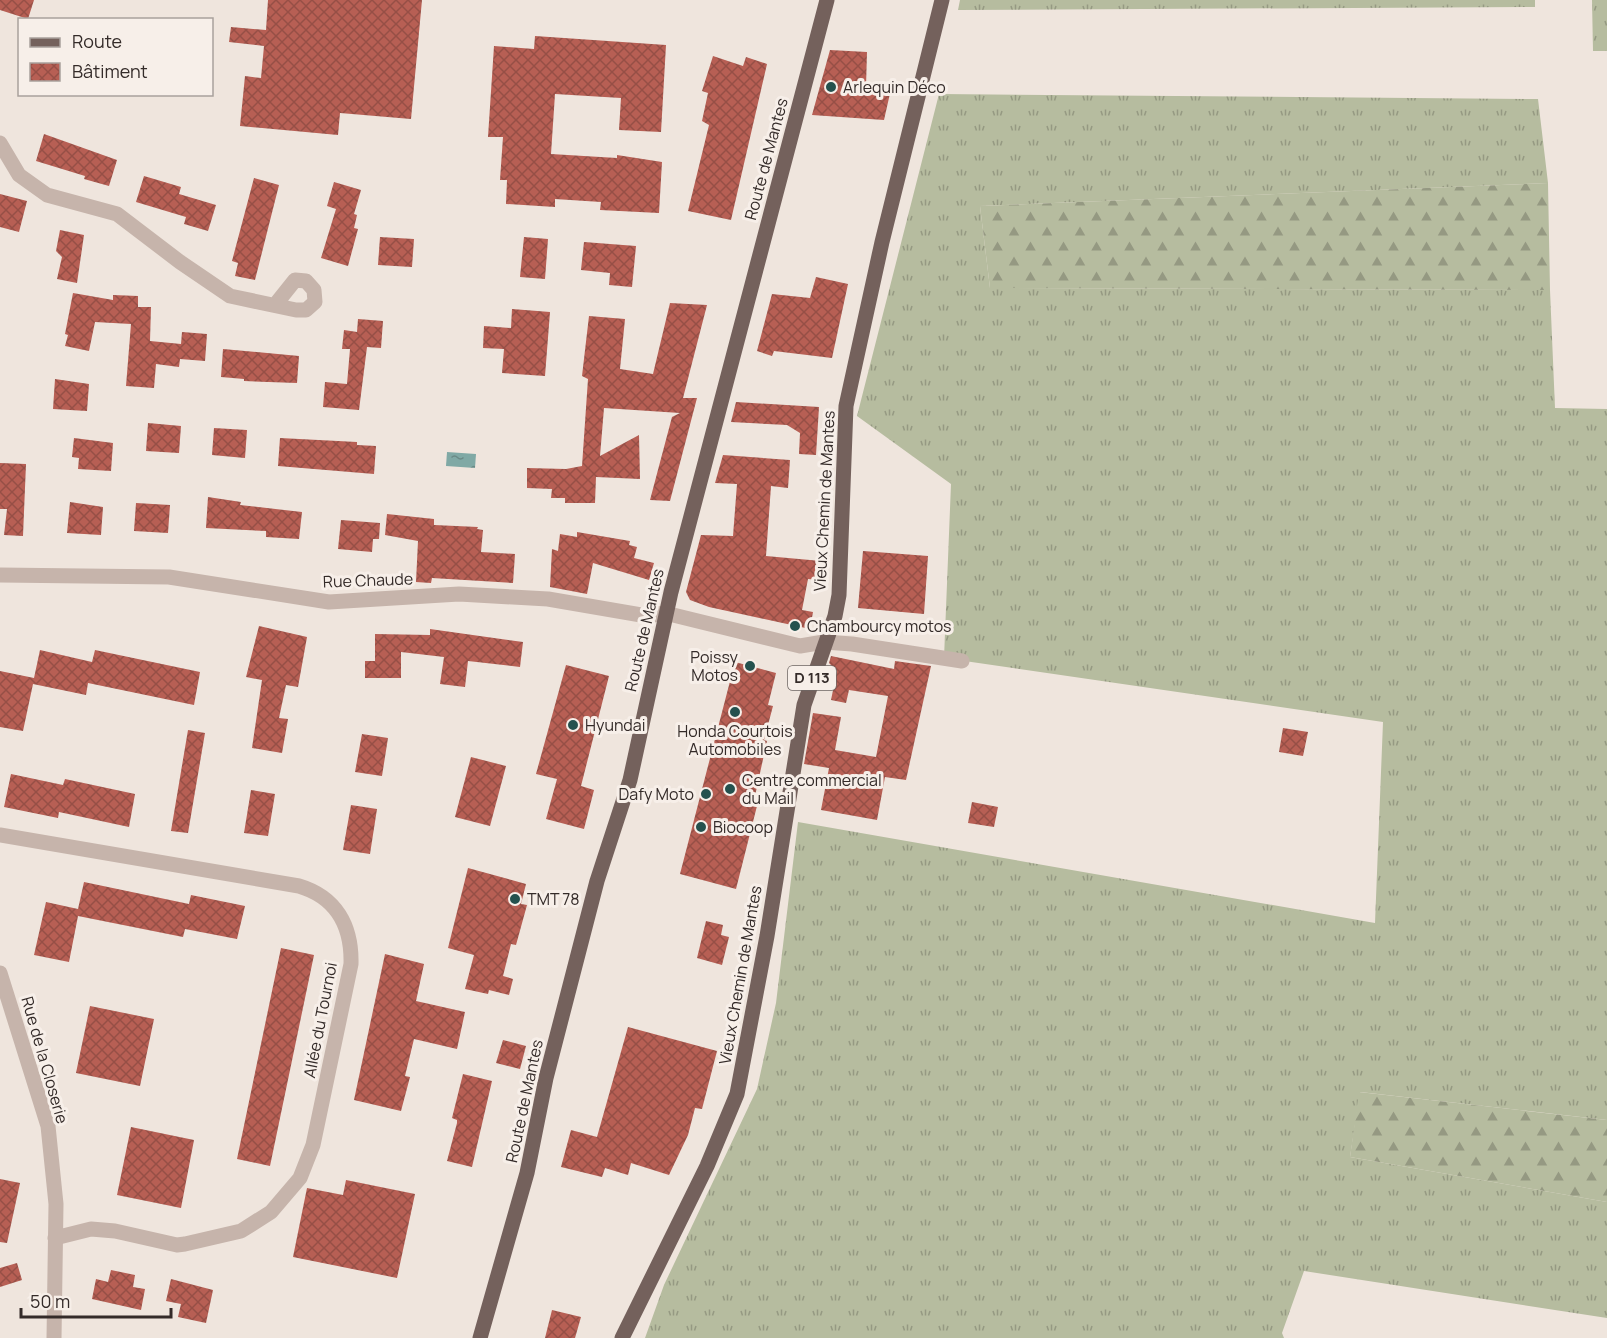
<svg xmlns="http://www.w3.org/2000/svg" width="1607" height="1338" font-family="Manrope,sans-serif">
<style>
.grass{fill:url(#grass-tufts)}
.forest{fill:url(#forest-firs)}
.water{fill:url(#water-ripples)}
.building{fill:url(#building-cross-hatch)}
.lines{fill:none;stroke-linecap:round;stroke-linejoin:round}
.street{stroke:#c6b4ab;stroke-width:15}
.primary{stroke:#74615c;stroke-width:15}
.poi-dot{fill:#24514e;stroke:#f7efe9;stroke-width:2}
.labels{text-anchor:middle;stroke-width:6;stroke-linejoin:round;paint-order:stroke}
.shield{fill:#f7efe9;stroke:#6e6663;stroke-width:1.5}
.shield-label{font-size:15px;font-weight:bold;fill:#342b29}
.poi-label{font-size:16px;fill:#342b29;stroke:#f7efe9;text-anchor:start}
.street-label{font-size:16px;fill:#342b29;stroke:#f7efe9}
</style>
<defs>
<pattern id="grass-tufts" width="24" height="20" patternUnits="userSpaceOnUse" patternTransform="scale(1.5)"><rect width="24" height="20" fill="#b6bc9f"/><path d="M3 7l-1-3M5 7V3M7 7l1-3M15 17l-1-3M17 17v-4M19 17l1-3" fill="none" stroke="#959982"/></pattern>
<pattern id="forest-firs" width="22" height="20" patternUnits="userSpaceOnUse" patternTransform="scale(1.5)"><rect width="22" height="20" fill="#b6bc9f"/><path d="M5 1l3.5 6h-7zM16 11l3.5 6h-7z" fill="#959982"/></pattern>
<pattern id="water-ripples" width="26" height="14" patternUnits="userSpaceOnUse" patternTransform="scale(1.5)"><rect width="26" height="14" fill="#80a9a5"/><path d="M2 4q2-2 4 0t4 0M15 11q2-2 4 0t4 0" fill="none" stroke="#6a8a86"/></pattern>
<pattern id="building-cross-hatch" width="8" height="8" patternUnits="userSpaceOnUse" patternTransform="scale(1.5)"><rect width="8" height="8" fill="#b75f54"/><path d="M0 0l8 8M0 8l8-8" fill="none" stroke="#964f46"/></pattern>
</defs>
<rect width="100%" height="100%" fill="#efe5dd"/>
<path class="grass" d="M 960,0 L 1535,0 L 1535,7 L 958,10 Z
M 1592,0 L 1607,0 L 1607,51 L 1593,51 Z
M 939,94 L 1538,99 L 1548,183 L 980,206 L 990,288 L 1550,290 L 1555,408 L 1607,409 L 1607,1120 L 1360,1092 L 1350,1157 L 1607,1202 L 1607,1318 L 1304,1271 L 1282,1333 L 1284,1338 L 645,1338 L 664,1285 L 757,1089 L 776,1003 L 798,822 L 1375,923 L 1383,722 L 944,658 L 951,484 L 857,416 Z"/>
<path class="forest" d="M 1548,183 L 1550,290 L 990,288 L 980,206 Z
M 1359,1092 L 1607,1120 L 1607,1202 L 1350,1157 Z"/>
<path class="water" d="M 447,452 L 476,454 L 475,468 L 446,466 Z"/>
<path class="building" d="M 0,0 L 34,0 L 28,19 L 0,10 Z
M 268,0 L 422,0 L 411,119 L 340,113 L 338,135 L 240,126 L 245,76 L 261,78 L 264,46 L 229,42 L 231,27 L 266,30 Z
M 535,36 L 666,45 L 661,132 L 619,130 L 621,98 L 555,94 L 551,154 L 617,158 L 617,155 L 662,162 L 659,213 L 600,210 L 601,202 L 555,199 L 555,207 L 506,204 L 507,180 L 500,180 L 503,137 L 488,137 L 494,46 L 534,49 Z
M 830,50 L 867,52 L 866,87 L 891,89 L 884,120 L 812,115 Z
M 713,56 L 743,66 L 746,57 L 767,64 L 731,220 L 688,211 L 709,125 L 702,121 L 708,93 L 702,91 Z
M 44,134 L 117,160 L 109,186 L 84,179 L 85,176 L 36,161 Z
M 144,176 L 181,187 L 179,194 L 216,205 L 208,231 L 184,224 L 186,217 L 136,202 Z
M 254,178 L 279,185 L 255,280 L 235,276 L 238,263 L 232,261 Z
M 334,182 L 361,190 L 354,214 L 357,215 L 354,228 L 358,229 L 348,266 L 321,258 L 336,209 L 327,206 Z
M 0,194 L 27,201 L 19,232 L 0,227 Z
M 60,230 L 84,235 L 77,283 L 57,279 L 62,257 L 56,251 Z
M 380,237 L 414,239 L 412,267 L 378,265 Z
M 524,237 L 548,239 L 545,279 L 520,277 Z
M 584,242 L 636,246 L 632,287 L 609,285 L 610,273 L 581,270 Z
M 816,277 L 848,284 L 832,358 L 774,351 L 772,356 L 757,351 L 772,294 L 810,298 Z
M 73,293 L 113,300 L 113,295 L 138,296 L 138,307 L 151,307 L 150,341 L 181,344 L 182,332 L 207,334 L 205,361 L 180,359 L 179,367 L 156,364 L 154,388 L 126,386 L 131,324 L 95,322 L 89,351 L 65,346 L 68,335 L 65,334 Z
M 670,303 L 707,305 L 683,398 L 697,398 L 670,501 L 650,500 L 672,417 L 680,413 L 604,408 L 600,456 L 639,435 L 640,479 L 596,477 L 595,503 L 565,503 L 565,498 L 551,498 L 552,489 L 527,488 L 527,468 L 566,469 L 582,466 L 588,379 L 582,376 L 589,316 L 625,319 L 620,369 L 653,374 Z
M 512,309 L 550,312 L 545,376 L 502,373 L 504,349 L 483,348 L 484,326 L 511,328 Z
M 358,319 L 383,321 L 381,348 L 367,347 L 359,410 L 323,407 L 325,382 L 347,384 L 350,349 L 342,349 L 344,330 L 357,332 Z
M 223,349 L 299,356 L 297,383 L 244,381 L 244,379 L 221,377 Z
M 55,379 L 89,384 L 87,411 L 53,409 Z
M 736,402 L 819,407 L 816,455 L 799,454 L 800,433 L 787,425 L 731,422 Z
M 148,423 L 181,426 L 179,453 L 146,451 Z
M 214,428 L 247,430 L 245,458 L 212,455 Z
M 74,438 L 113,443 L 111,471 L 78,469 L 79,458 L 72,457 Z
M 280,438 L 357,442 L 357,445 L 376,446 L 374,474 L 278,466 Z
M 723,455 L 790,460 L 788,488 L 771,486 L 766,556 L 821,561 L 819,580 L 808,579 L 802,610 L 813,612 L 810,629 L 709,607 L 690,600 L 686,592 L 701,535 L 733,536 L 737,484 L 715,483 Z
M 0,463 L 26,464 L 23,536 L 4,535 L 7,509 L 0,509 Z
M 208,497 L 241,502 L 240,505 L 302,512 L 299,539 L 266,537 L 266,531 L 206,528 Z
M 70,502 L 103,507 L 101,535 L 67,533 Z
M 136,503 L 170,505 L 168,533 L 134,531 Z
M 387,514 L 434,519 L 434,525 L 478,527 L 477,529 L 483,530 L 481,552 L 515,554 L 513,583 L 432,578 L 431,583 L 416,582 L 418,541 L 385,535 Z
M 341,520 L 380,523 L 379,539 L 373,539 L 372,552 L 338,549 Z
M 577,532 L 630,541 L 629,545 L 637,547 L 634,558 L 654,563 L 649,580 L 593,563 L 587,594 L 550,587 L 552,549 L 558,551 L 560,534 L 577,537 Z
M 863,551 L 928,556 L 924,614 L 858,608 Z
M 259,626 L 307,637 L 298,687 L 286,685 L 279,718 L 288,719 L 282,753 L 252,748 L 262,680 L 246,677 Z
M 430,629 L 523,642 L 520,667 L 468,661 L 465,687 L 440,684 L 444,657 L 401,652 L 401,678 L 365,678 L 365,661 L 375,661 L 375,634 L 430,635 Z
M 40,650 L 92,662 L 95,650 L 200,672 L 194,705 L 88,683 L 86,695 L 33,684 L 23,731 L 0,727 L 0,671 L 34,678 Z
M 831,656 L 894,669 L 895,661 L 931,666 L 906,780 L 885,777 L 877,820 L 821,810 L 829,768 L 804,764 L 813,713 L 841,717 L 835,750 L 876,757 L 888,696 L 849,690 L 846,703 L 831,700 L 837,671 L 829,663 Z
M 735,662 L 776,673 L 768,705 L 773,706 L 764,740 L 767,741 L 753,805 L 757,806 L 736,889 L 680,874 Z
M 566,665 L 609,676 L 581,786 L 594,790 L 584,829 L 546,819 L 557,779 L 536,774 Z
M 1283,728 L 1308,732 L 1303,756 L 1279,752 Z
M 188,730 L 205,733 L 188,833 L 171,831 Z
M 362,734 L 388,738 L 382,776 L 355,772 Z
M 471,757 L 506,766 L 490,826 L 455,817 Z
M 11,774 L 63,785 L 65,779 L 135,794 L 129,827 L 59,812 L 58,818 L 4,807 Z
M 251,790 L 275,794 L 268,836 L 244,833 Z
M 972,802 L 998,807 L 994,827 L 968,823 Z
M 351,805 L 377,809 L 370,854 L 343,850 Z
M 468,868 L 526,884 L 521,904 L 527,905 L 516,945 L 511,944 L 503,976 L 513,979 L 509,995 L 489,990 L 488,994 L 465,989 L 474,955 L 448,948 Z
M 84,882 L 189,904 L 191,895 L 245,906 L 237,939 L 185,929 L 183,937 L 78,916 L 69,962 L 34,955 L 46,902 L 78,909 Z
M 706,921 L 723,925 L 721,935 L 729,937 L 722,965 L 697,958 Z
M 281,948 L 314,955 L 270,1166 L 237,1159 Z
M 385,954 L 424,964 L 416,1001 L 465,1012 L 457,1049 L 414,1039 L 405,1076 L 410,1077 L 401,1111 L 354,1100 Z
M 90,1006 L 154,1019 L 140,1086 L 76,1073 Z
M 628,1027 L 717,1051 L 702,1109 L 695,1108 L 688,1135 L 669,1175 L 631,1163 L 628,1175 L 605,1168 L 602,1177 L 561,1167 L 571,1130 L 597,1137 Z
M 503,1040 L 526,1046 L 520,1069 L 496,1063 Z
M 463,1074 L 492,1081 L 472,1167 L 447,1161 L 457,1123 L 457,1120 L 452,1118 Z
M 131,1127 L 194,1140 L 181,1208 L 117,1195 Z
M 0,1179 L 20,1183 L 7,1243 L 0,1242 Z
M 346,1180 L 415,1194 L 397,1278 L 293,1257 L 307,1188 L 343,1195 Z
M 17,1263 L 22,1280 L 0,1287 L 0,1268 Z
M 111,1270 L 135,1275 L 133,1287 L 145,1289 L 141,1310 L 92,1299 L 96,1279 L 108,1282 Z
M 171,1279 L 213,1290 L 206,1323 L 178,1317 L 181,1304 L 166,1301 Z
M 552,1310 L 581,1317 L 575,1338 L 545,1338 Z"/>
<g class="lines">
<path class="street" d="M 0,143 L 19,175 L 47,195 L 117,214 L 180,262 L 230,296 L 296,310 L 306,310 L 315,302 L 314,290 L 306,281 L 295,280 L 275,305
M 0,575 L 169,577 L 329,602 L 459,594 L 548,599 L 647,616 L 665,613 L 800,646 L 824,642 L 852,644 L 962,661
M 0,835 L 299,886 C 336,897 352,926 351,964 L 313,1145 L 300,1178 L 271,1212 L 241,1231 L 185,1244 L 177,1245 L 115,1231 L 91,1229 L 55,1238
M 0,973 L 48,1126 L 56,1204 L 54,1338"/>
<path class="primary" d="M 480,1338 L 527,1173 L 546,1078 L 597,881 L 630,780 L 671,592 L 827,0
M 622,1338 L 707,1166 L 737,1094 L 767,936 L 804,705 L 835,616 L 839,595 L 846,406 L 882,242 L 942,0"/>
</g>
<g class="poi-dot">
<circle cx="831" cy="87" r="6"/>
<circle cx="795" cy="626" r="6"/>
<circle cx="750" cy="666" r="6"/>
<circle cx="735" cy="712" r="6"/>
<circle cx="573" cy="725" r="6"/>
<circle cx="730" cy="789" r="6"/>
<circle cx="706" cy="794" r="6"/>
<circle cx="701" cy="827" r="6"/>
<circle cx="515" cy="899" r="6"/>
</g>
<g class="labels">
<rect class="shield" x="788" y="666" width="48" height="24" rx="4.5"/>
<g class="shield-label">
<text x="812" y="683">D 113</text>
</g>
<g class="poi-label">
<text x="843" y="93">Arlequin Déco</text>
<text x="807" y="632">Chambourcy motos</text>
<text x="738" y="663" text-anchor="end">Poissy<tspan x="738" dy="18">Motos</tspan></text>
<text x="585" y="731">Hyundai</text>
<text x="735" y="737" text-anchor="middle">Honda Courtois<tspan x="735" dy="18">Automobiles</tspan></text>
<text x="742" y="786">Centre commercial<tspan x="742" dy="18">du Mail</tspan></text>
<text x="694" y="800" text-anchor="end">Dafy Moto</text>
<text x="713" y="833">Biocoop</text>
<text x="527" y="905">TMT 78</text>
</g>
<g class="street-label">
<text transform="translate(766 159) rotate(-75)" y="6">Route de Mantes</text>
<text transform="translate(824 501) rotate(-87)" y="6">Vieux Chemin de Mantes</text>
<text transform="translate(368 580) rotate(-2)" y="6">Rue Chaude</text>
<text transform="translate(644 630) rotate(-77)" y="6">Route de Mantes</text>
<text transform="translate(740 975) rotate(-80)" y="6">Vieux Chemin de Mantes</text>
<text transform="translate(320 1020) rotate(-79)" y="6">Allée du Tournoi</text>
<text transform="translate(45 1060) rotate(74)" y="6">Rue de la Closerie</text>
<text transform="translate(524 1101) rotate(-78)" y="6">Route de Mantes</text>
</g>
</g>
<rect x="18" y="18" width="195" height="78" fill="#f7efe9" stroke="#a9a19c" stroke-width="1.5"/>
<rect x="30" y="38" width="30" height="9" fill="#74615c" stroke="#a9a19c" stroke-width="1.5"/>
<text x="72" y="48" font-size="18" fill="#342b29">Route</text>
<rect x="30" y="63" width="30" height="18" fill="url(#building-cross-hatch)" stroke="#a9a19c" stroke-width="1.5"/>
<text x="72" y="78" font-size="18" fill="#342b29">Bâtiment</text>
<path d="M21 1308v9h150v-9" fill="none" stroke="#342b29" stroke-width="3"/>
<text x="30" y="1308" font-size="18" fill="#342b29" stroke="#f7efe9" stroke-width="4.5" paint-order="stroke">50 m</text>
</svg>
